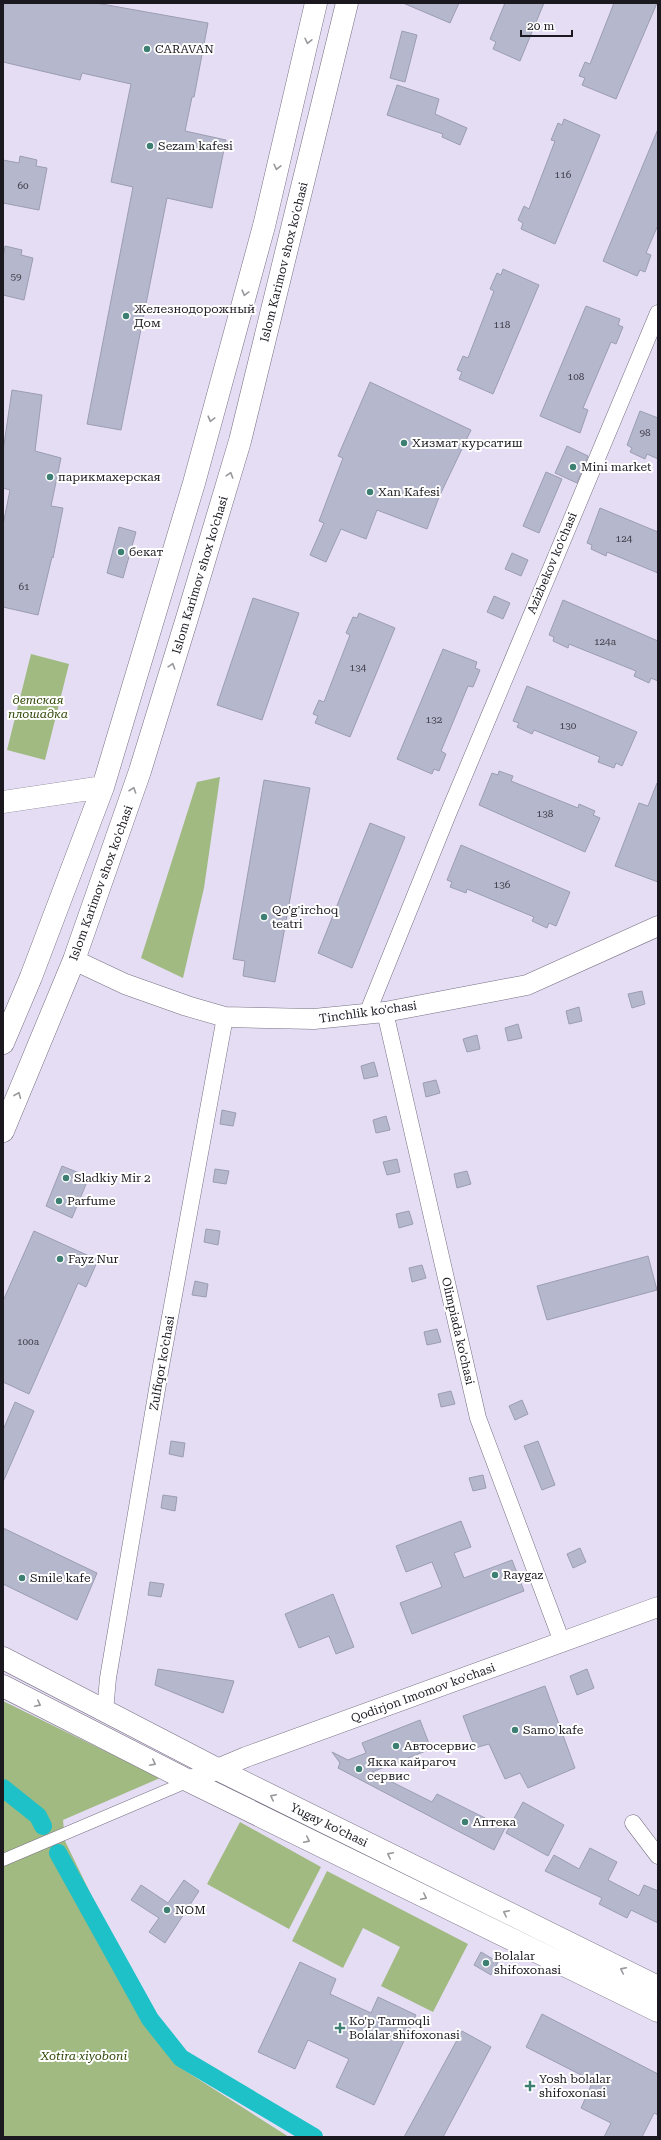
<svg xmlns="http://www.w3.org/2000/svg" width="661" height="2140" font-family="'Roboto Serif',serif">
<style>
.green{fill:#a0ba82}
.lines{fill:none;stroke-linecap:round;stroke-linejoin:round}
.canal{stroke:#1fc1c8;stroke-width:18}
.building{fill:#b5b7cd;stroke:#9b9db2}
.pedestrian-casing{stroke:#776f83;stroke-width:13}
.minor-casing{stroke:#776f83;stroke-width:17}
.tertiary-casing{stroke:#776f83;stroke-width:21}
.secondary-casing{stroke:#776f83;stroke-width:23}
.pedestrian{stroke:#fff;stroke-width:12}
.minor{stroke:#fff;stroke-width:16}
.tertiary{stroke:#fff;stroke-width:20}
.secondary{stroke:#fff;stroke-width:22}
.oneway{stroke:#98979b}
.poi-dot{fill:#3d8073;stroke:#fff;stroke-width:1.5}
.labels{text-anchor:middle;stroke-width:4;stroke-linejoin:round;paint-order:stroke}
.number-label{font-size:10px;fill:#42404b}
.poi-label{font-size:12px;fill:#1b1820;stroke:#fff;text-anchor:start}
.street-label{font-size:12px;fill:#1b1820;stroke:#fff}
.park-label{font-size:12px;font-style:italic;fill:#2f4707;stroke:#fff}
</style>
<rect width="100%" height="100%" fill="#e5ddf3"/>
<path class="green" d="M 31,654 L 69,664 L 45,760 L 7,750 Z
M 220,777 L 204,888 L 183,978 L 141,958 L 197,782 Z
M 3,1701 L 160,1778 L 63,1820 L 65,1841 L 113,1940 L 184,2070 L 289,2137 L 3,2137 Z
M 240,1822 L 321,1867 L 289,1929 L 207,1884 Z
M 327,1871 L 468,1944 L 433,2012 L 381,1986 L 400,1947 L 363,1928 L 343,1968 L 292,1941 Z"/>
<g class="lines">
<path class="canal" d="M 3,1788 L 38,1816 L 43,1826
M 58,1853 L 150,2019 L 181,2058 L 314,2137"/>
</g>
<path class="building" d="M 3,3 L 96,3 L 208,23 L 194,97 L 192,97 L 185,131 L 226,140 L 212,208 L 167,198 L 121,430 L 87,424 L 133,187 L 111,182 L 131,84 L 82,73 L 80,80 L 3,62 Z
M 403,3 L 459,3 L 450,23 Z
M 505,3 L 544,3 L 520,61 L 493,49 L 496,42 L 490,39 Z
M 614,3 L 657,3 L 616,99 L 582,85 L 585,78 L 579,76 L 585,62 L 590,64 Z
M 402,31 L 417,35 L 405,82 L 390,78 Z
M 397,85 L 439,99 L 435,114 L 467,128 L 460,145 L 442,137 L 443,134 L 387,115 Z
M 564,119 L 600,135 L 555,244 L 521,229 L 523,223 L 518,220 L 524,206 L 529,209 L 555,141 L 551,140 L 558,123 L 562,125 Z
M 658,129 L 658,225 L 646,253 L 651,255 L 645,272 L 640,270 L 637,276 L 603,261 Z
M 20,156 L 37,160 L 36,166 L 47,168 L 39,210 L 3,203 L 3,160 L 19,163 Z
M 5,246 L 22,250 L 21,255 L 33,258 L 24,300 L 3,295 L 3,258 Z
M 503,269 L 539,285 L 493,394 L 459,379 L 462,372 L 457,370 L 463,356 L 468,358 L 494,291 L 490,289 L 497,273 L 501,275 Z
M 586,306 L 620,319 L 618,325 L 623,327 L 616,344 L 611,342 L 583,408 L 588,410 L 580,433 L 540,416 Z
M 370,382 L 471,430 L 439,497 L 427,529 L 377,510 L 366,539 L 341,529 L 326,562 L 310,555 L 324,523 L 319,521 L 343,458 L 338,456 Z
M 12,390 L 42,395 L 35,451 L 61,458 L 51,506 L 63,508 L 53,558 L 52,557 L 38,615 L 3,607 L 3,525 L 10,490 L 3,488 L 3,451 Z
M 640,411 L 658,418 L 658,459 L 647,454 L 645,459 L 630,452 L 632,448 L 627,445 Z
M 567,446 L 588,456 L 577,483 L 555,473 Z
M 546,472 L 562,479 L 539,533 L 523,526 Z
M 600,508 L 658,532 L 658,573 L 607,552 L 606,556 L 591,549 L 592,545 L 587,543 Z
M 119,527 L 136,532 L 123,578 L 107,573 Z
M 512,553 L 528,560 L 521,576 L 505,569 Z
M 494,596 L 510,603 L 503,619 L 487,612 Z
M 253,598 L 299,613 L 262,720 L 217,705 Z
M 563,600 L 658,641 L 658,681 L 651,678 L 649,683 L 634,676 L 636,671 L 569,644 L 568,648 L 553,641 L 554,637 L 549,635 Z
M 359,613 L 395,628 L 350,737 L 315,723 L 318,716 L 313,714 L 319,700 L 324,702 L 350,635 L 346,633 L 353,617 L 357,618 Z
M 443,649 L 477,662 L 475,668 L 480,670 L 473,687 L 468,686 L 441,751 L 446,754 L 439,771 L 434,769 L 432,774 L 397,759 Z
M 527,686 L 637,732 L 622,766 L 616,763 L 614,768 L 598,762 L 600,757 L 534,730 L 532,734 L 517,727 L 519,723 L 513,721 Z
M 499,771 L 513,776 L 511,781 L 578,808 L 579,804 L 595,811 L 593,815 L 600,818 L 585,852 L 479,805 L 492,773 L 498,775 Z
M 264,780 L 310,788 L 275,982 L 243,976 L 245,961 L 233,959 Z
M 657,783 L 658,783 L 658,882 L 615,866 L 639,803 L 648,806 Z
M 370,823 L 405,837 L 352,968 L 318,953 Z
M 461,845 L 570,892 L 556,926 L 549,923 L 547,928 L 532,921 L 534,917 L 467,889 L 466,893 L 450,887 L 452,882 L 447,880 Z
M 642,991 L 645,1004 L 632,1008 L 628,994 Z
M 579,1007 L 582,1021 L 569,1024 L 566,1011 Z
M 518,1024 L 522,1038 L 508,1041 L 505,1028 Z
M 477,1035 L 480,1049 L 467,1052 L 463,1039 Z
M 374,1062 L 378,1076 L 364,1079 L 361,1066 Z
M 436,1080 L 440,1093 L 426,1097 L 423,1083 Z
M 222,1110 L 236,1113 L 233,1126 L 220,1124 Z
M 386,1116 L 390,1130 L 376,1133 L 373,1120 Z
M 397,1159 L 400,1172 L 387,1175 L 383,1162 Z
M 62,1166 L 89,1177 L 72,1218 L 46,1206 Z
M 215,1169 L 229,1171 L 226,1184 L 213,1182 Z
M 467,1171 L 471,1184 L 457,1188 L 454,1174 Z
M 409,1211 L 413,1224 L 399,1228 L 396,1214 Z
M 206,1229 L 220,1231 L 218,1245 L 204,1242 Z
M 34,1231 L 98,1260 L 86,1287 L 78,1283 L 29,1394 L 3,1382 L 3,1301 Z
M 648,1256 L 657,1290 L 547,1320 L 537,1286 Z
M 422,1265 L 426,1278 L 412,1282 L 409,1268 Z
M 195,1281 L 208,1284 L 206,1297 L 192,1295 Z
M 437,1329 L 441,1342 L 427,1345 L 424,1332 Z
M 451,1391 L 455,1404 L 441,1407 L 438,1394 Z
M 522,1400 L 528,1414 L 515,1420 L 509,1406 Z
M 15,1402 L 34,1411 L 3,1482 L 3,1430 Z
M 171,1441 L 185,1443 L 183,1457 L 169,1454 Z
M 538,1441 L 555,1485 L 542,1490 L 524,1446 Z
M 483,1475 L 486,1488 L 473,1491 L 469,1478 Z
M 163,1495 L 177,1497 L 175,1511 L 161,1508 Z
M 461,1521 L 471,1547 L 454,1553 L 464,1578 L 512,1560 L 524,1591 L 412,1634 L 400,1603 L 442,1587 L 432,1562 L 406,1572 L 396,1546 Z
M 3,1528 L 97,1573 L 77,1620 L 3,1584 Z
M 580,1548 L 586,1562 L 573,1568 L 567,1554 Z
M 150,1582 L 164,1584 L 161,1597 L 148,1595 Z
M 333,1594 L 354,1647 L 336,1654 L 329,1636 L 299,1648 L 285,1614 Z
M 158,1669 L 234,1681 L 223,1713 L 155,1685 Z
M 587,1669 L 594,1688 L 577,1695 L 570,1676 Z
M 545,1686 L 575,1768 L 528,1788 L 520,1773 L 505,1779 L 489,1744 L 475,1748 L 463,1716 Z
M 420,1720 L 431,1749 L 372,1772 L 432,1802 L 437,1794 L 505,1828 L 494,1850 L 338,1768 L 340,1763 L 332,1752 L 348,1760 L 366,1753 L 362,1743 Z
M 523,1802 L 564,1825 L 548,1856 L 506,1833 Z
M 590,1848 L 617,1862 L 608,1880 L 639,1896 L 644,1885 L 658,1891 L 658,1923 L 631,1910 L 627,1918 L 599,1904 L 602,1898 L 545,1871 L 554,1855 L 579,1869 Z
M 184,1880 L 199,1891 L 165,1943 L 149,1932 L 159,1918 L 131,1900 L 141,1885 L 168,1903 Z
M 481,1952 L 498,1962 L 491,1975 L 474,1965 Z
M 300,1962 L 336,1979 L 330,1994 L 371,2013 L 378,1997 L 416,2015 L 374,2105 L 336,2087 L 349,2059 L 308,2040 L 295,2069 L 258,2052 Z
M 542,2014 L 658,2074 L 658,2115 L 654,2113 L 642,2137 L 604,2137 L 611,2123 L 581,2108 L 593,2081 L 526,2047 Z
M 462,2031 L 491,2047 L 443,2137 L 404,2137 Z"/>
<g class="lines">
<g class="pedestrian-casing">
<path id="pedestrian" d="M 3,1860 L 189,1781"/>
</g>
<g class="minor-casing">
<path id="minor" d="M 385,1012 L 478,1418 L 562,1642
M 367,1014 L 448,814 L 658,313
M 105,1711 L 108,1678 L 161,1366 L 225,1017
M 633,1823 L 658,1856"/>
</g>
<g class="tertiary-casing">
<path id="tertiary" d="M 74,960 L 125,984 L 187,1006 L 225,1017 L 314,1019 L 385,1012 L 527,985 L 658,926
M 189,1781 L 246,1757 L 658,1607"/>
</g>
<g class="secondary-casing">
<path id="secondary" d="M 3,802 L 103,787
M 3,1043 L 31,977 L 103,787 L 194,483 L 264,226 L 316,3
M 3,1131 L 74,960 L 140,771 L 188,615 L 240,441 L 347,3
M 3,1658 L 217,1769 L 658,1987
M 3,1686 L 189,1781 L 658,2011"/>
</g>
<use href="#pedestrian" class="pedestrian"/>
<use href="#minor" class="minor"/>
<use href="#tertiary" class="tertiary"/>
<use href="#secondary" class="secondary"/>
</g>
<defs><path id="oneway-chevron" d="M-2-3.5L2.5 0L-2 3.5" fill="none" stroke-width="1.6" stroke-linecap="round" stroke-linejoin="round"/></defs>
<g class="oneway">
<use href="#oneway-chevron" transform="translate(308 41) rotate(103)"/>
<use href="#oneway-chevron" transform="translate(277 167) rotate(103)"/>
<use href="#oneway-chevron" transform="translate(245 293) rotate(105)"/>
<use href="#oneway-chevron" transform="translate(211 419) rotate(105)"/>
<use href="#oneway-chevron" transform="translate(230 475) rotate(-73)"/>
<use href="#oneway-chevron" transform="translate(172 666) rotate(-73)"/>
<use href="#oneway-chevron" transform="translate(133 790) rotate(-71)"/>
<use href="#oneway-chevron" transform="translate(18 1095) rotate(-68)"/>
<use href="#oneway-chevron" transform="translate(38 1704) rotate(27)"/>
<use href="#oneway-chevron" transform="translate(153 1763) rotate(27)"/>
<use href="#oneway-chevron" transform="translate(273 1797) rotate(-154)"/>
<use href="#oneway-chevron" transform="translate(307 1840) rotate(26)"/>
<use href="#oneway-chevron" transform="translate(390 1855) rotate(-154)"/>
<use href="#oneway-chevron" transform="translate(424 1897) rotate(26)"/>
<use href="#oneway-chevron" transform="translate(506 1913) rotate(-154)"/>
<use href="#oneway-chevron" transform="translate(623 1970) rotate(-154)"/>
</g>
<g class="poi-dot">
<circle cx="147" cy="49" r="4"/>
<circle cx="150" cy="146" r="4"/>
<circle cx="126" cy="316" r="4"/>
<circle cx="404" cy="443" r="4"/>
<circle cx="573" cy="467" r="4"/>
<circle cx="50" cy="477" r="4"/>
<circle cx="370" cy="492" r="4"/>
<circle cx="121" cy="552" r="4"/>
<circle cx="264" cy="917" r="4"/>
<circle cx="66" cy="1178" r="4"/>
<circle cx="59" cy="1201" r="4"/>
<circle cx="60" cy="1259" r="4"/>
<circle cx="495" cy="1575" r="4"/>
<circle cx="22" cy="1578" r="4"/>
<circle cx="515" cy="1730" r="4"/>
<circle cx="396" cy="1746" r="4"/>
<circle cx="359" cy="1769" r="4"/>
<circle cx="465" cy="1822" r="4"/>
<circle cx="167" cy="1910" r="4"/>
<circle cx="486" cy="1963" r="4"/>
<path d="M338 2022h4v4h4v4h-4v4h-4v-4h-4v-4h4z"/>
<path d="M528 2080h4v4h4v4h-4v4h-4v-4h-4v-4h4z"/>
</g>
<g class="labels">
<g class="number-label">
<text x="563" y="178">116</text>
<text x="23" y="189">60</text>
<text x="16" y="280">59</text>
<text x="502" y="328">118</text>
<text x="576" y="380">108</text>
<text x="645" y="436">98</text>
<text x="624" y="542">124</text>
<text x="24" y="590">61</text>
<text x="605" y="645">124а</text>
<text x="358" y="671">134</text>
<text x="434" y="723">132</text>
<text x="568" y="729">130</text>
<text x="545" y="817">138</text>
<text x="502" y="888">136</text>
<text x="28" y="1345">100a</text>
</g>
<g class="poi-label">
<text x="155" y="53">CARAVAN</text>
<text x="158" y="150">Sezam kafesi</text>
<text x="134" y="313">Железнодорожный<tspan x="134" dy="14">Дом</tspan></text>
<text x="412" y="447">Хизмат курсатиш</text>
<text x="581" y="471">Mini market</text>
<text x="58" y="481">парикмахерская</text>
<text x="378" y="496">Xan Kafesi</text>
<text x="129" y="556">бекат</text>
<text x="272" y="914">Qo'g'irchoq<tspan x="272" dy="14">teatri</tspan></text>
<text x="74" y="1182">Sladkiy Mir 2</text>
<text x="67" y="1205">Parfume</text>
<text x="68" y="1263">Fayz Nur</text>
<text x="503" y="1579">Raygaz</text>
<text x="30" y="1582">Smile kafe</text>
<text x="523" y="1734">Samo kafe</text>
<text x="404" y="1750">Автосервис</text>
<text x="367" y="1766">Якка кайрагоч<tspan x="367" dy="14">сервис</tspan></text>
<text x="473" y="1826">Аптека</text>
<text x="175" y="1914">NOM</text>
<text x="494" y="1960">Bolalar<tspan x="494" dy="14">shifoxonasi</tspan></text>
<text x="349" y="2025">Ko'p Tarmoqli<tspan x="349" dy="14">Bolalar shifoxonasi</tspan></text>
<text x="539" y="2083">Yosh bolalar<tspan x="539" dy="14">shifoxonasi</tspan></text>
</g>
<g class="street-label">
<text transform="translate(284 262) rotate(-76)" y="4">Islom Karimov shox ko'chasi</text>
<text transform="translate(552 563) rotate(-67)" y="4">Azizbekov ko'chasi</text>
<text transform="translate(200 575) rotate(-73)" y="4">Islom Karimov shox ko'chasi</text>
<text transform="translate(101 883) rotate(-70)" y="4">Islom Karimov shox ko'chasi</text>
<text transform="translate(368 1012) rotate(-8)" y="4">Tinchlik ko'chasi</text>
<text transform="translate(458 1331) rotate(77)" y="4">Olimpiada ko'chasi</text>
<text transform="translate(162 1363) rotate(-80)" y="4">Zulfiqor ko'chasi</text>
<text transform="translate(423 1693) rotate(-20)" y="4">Qodirjon Imomov ko'chasi</text>
<text transform="translate(329 1825) rotate(26)" y="4">Yugay ko'chasi</text>
</g>
<g class="park-label">
<text x="38" y="704">детская<tspan x="38" dy="14">плошадка</tspan></text>
<text x="84" y="2060">Xotira xiyoboni</text>
</g>
</g>
<rect width="661" height="2140" fill="none" stroke="#1b1820" stroke-width="8"/>
<path d="M521 30v6h51v-6" fill="none" stroke="#1b1820" stroke-width="2"/>
<text x="527" y="30" font-size="12" fill="#1b1820" stroke="#ffffff" stroke-width="3" paint-order="stroke">20 m</text>
</svg>
